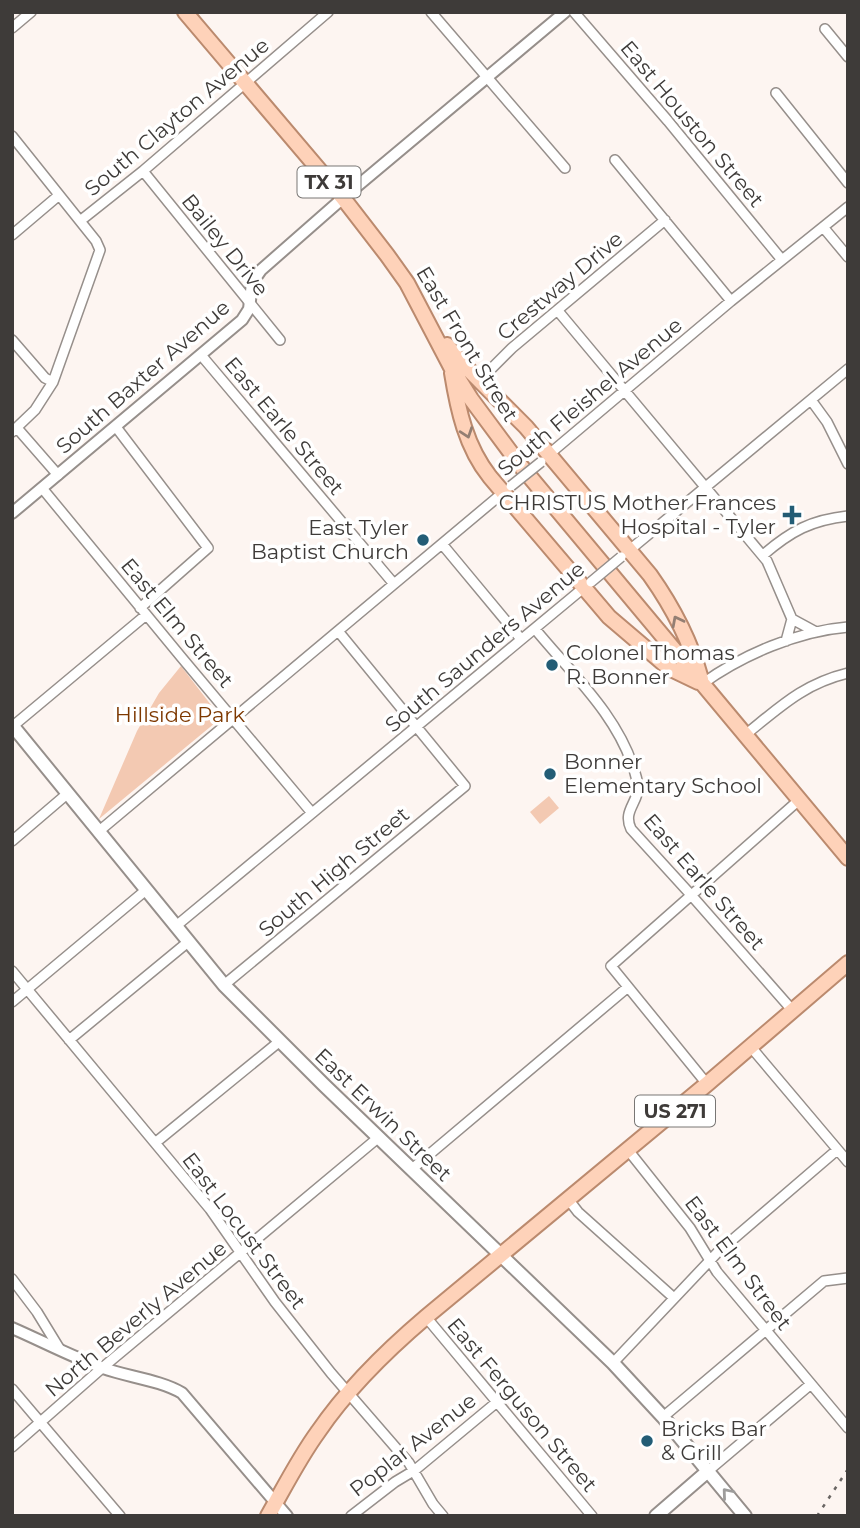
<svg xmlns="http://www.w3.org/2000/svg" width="860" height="1528" font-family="Montserrat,sans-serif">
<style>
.green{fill:#f3c9b2}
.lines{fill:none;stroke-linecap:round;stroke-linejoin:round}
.minor-casing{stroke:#968f8b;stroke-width:12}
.tertiary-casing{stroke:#968f8b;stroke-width:14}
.secondary-casing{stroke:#968f8b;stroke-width:16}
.primary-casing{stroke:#bb8a6e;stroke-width:18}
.minor{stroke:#fff;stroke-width:9}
.tertiary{stroke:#fff;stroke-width:10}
.secondary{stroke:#fff;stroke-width:12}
.primary{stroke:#fed2b9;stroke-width:14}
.rail{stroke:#696563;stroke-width:2.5;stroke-dasharray:3.5 7;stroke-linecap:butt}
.minor-bridge-casing{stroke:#968f8b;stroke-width:12;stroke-linecap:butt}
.minor-bridge{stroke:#fff;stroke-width:9}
.oneway{stroke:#947f73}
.oneway2{stroke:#9e9d9c}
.poi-dot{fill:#235d76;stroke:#fff;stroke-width:2.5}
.labels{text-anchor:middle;stroke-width:7;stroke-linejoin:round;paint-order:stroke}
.shield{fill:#fff;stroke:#787674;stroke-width:2}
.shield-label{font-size:19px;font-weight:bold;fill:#3e3b39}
.street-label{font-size:21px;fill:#3e3b39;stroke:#fff}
.poi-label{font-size:21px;fill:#3e3b39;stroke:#fff;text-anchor:start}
.park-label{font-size:21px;fill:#7d3800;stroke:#fff}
</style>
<rect width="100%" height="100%" fill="#fdf5f1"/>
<path class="green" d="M 181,666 L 221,718 L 99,819 L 137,731 L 159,693 Z
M 549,796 L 559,808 L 540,824 L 530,812 Z"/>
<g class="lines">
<g class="minor-casing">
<path id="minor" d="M 431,12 L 565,168
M 574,12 L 668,121 L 782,260
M 12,28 L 31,12
M 825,29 L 848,57
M 776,93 L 848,183
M 12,136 L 96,241 L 100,250 L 53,382 L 35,410 L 12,432
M 615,160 L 731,301
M 143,171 L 280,340
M 80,221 L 143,171 L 328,12
M 823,227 L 848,257
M 12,235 L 58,196
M 558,311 L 767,561 L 792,619 L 816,632
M 12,340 L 45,378 L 53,382
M 201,355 L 394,584
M 480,380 L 512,348 L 665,220
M 811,400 L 827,422 L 848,464
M 116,427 L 208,548 L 140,608
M 17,428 L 58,475
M 547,456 L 731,301 L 848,207
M 42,488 L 182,658 L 312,813
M 442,544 L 521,639
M 626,553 L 848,369
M 763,555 C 791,531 811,520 848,516
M 535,629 C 571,673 619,716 635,773 C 637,779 639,787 637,794 C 633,807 624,814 631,829 L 692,896 L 793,1011
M 786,641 L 792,619
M 702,684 C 742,655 798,631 848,627
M 13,726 L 146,615
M 745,735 C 780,707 803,684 848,673
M 98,832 L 505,491
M 12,841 L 67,794
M 176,926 L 587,585
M 12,971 L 210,1209 L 275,1302 L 331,1373 L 409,1463 L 433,1504 L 443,1516
M 224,985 L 465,786 L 338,631
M 12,1002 L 146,890
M 69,1040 L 188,942
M 750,1046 L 848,1162
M 707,1084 L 611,966 L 799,800
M 155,1143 L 280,1041
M 628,1150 L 690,1228 L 717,1272 L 848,1428
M 412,1169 L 628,987
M 568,1199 L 578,1212 L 674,1298
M 12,1279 L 37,1312 L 59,1348
M 426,1317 L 592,1516
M 613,1363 L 717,1253 L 837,1150
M 12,1389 L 120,1516
M 663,1417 L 824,1281 L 848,1278
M 12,1447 L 102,1368 L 379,1137
M 708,1471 L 811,1384
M 351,1516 L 395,1482 L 415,1470 L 497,1402"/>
</g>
<g class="tertiary-casing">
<path id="tertiary" d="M 12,513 L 242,320 L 249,309 L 252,283 L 261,270 L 343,198 L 565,12
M 12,1328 C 42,1341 72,1357 103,1368 C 128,1377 160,1380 182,1393 L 287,1516"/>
</g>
<g class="secondary-casing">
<path id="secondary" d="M 12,725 L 224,985 L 324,1085 L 613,1363 L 663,1417 L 745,1516
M 656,1516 L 708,1471"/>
</g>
<g class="primary-casing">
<path id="primary" d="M 185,12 L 343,198 L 387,255 L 407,283 L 451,367 L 471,399 L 520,465 L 848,858
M 447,345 L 461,362 L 526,427 L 650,575 C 672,606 691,643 701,679
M 452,373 C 458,410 466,447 490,477 L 609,617 L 663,663 L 673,670 L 698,682
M 268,1516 C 284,1488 299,1458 318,1432 C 348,1388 386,1351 426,1317 L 707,1084 L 848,963"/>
</g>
<use href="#minor" class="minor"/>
<use href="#tertiary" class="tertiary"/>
<use href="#secondary" class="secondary"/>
<use href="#primary" class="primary"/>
<path class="rail" d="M 817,1516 L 848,1469"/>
<g class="minor-bridge-casing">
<path id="minor-bridge" d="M 511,486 L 541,462
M 591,582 L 621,557"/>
</g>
<use href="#minor-bridge" class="minor-bridge"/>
</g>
<defs><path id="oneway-chevron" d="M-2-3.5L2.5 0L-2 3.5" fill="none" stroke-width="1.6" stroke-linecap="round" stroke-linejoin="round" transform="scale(1.75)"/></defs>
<g class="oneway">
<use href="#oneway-chevron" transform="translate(467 433) rotate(71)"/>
<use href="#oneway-chevron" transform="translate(677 621) rotate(-117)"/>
</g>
<use class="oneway2" href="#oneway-chevron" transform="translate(727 1493) rotate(-130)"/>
<g class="poi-dot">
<path d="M788.5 504.5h7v7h7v7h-7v7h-7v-7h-7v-7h7z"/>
<circle cx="423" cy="540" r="7"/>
<circle cx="552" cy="665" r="7"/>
<circle cx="550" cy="774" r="7"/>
<circle cx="647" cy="1441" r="7"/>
</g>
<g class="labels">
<g class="shield">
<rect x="297.5" y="166.5" width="63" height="31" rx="5"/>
<rect x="635" y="1095.5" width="80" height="31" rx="5"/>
</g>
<g class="shield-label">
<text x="329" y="189">TX 31</text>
<text x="675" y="1118">US 271</text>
</g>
<g class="street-label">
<text transform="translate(177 117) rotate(-40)" y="7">South Clayton Avenue</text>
<text transform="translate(692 124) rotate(50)" y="7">East Houston Street</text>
<text transform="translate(225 245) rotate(51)" y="7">Bailey Drive</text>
<text transform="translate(560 286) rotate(-40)" y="7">Crestway Drive</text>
<text transform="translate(467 344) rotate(59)" y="7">East Front Street</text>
<text transform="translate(143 377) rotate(-41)" y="7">South Baxter Avenue</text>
<text transform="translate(590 397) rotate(-40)" y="7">South Fleishel Avenue</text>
<text transform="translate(284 426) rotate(50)" y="7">East Earle Street</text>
<text transform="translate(177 623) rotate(50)" y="7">East Elm Street</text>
<text transform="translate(485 647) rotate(-40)" y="7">South Saunders Avenue</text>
<text transform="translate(334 872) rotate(-40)" y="7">South High Street</text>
<text transform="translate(704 882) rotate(49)" y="7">East Earle Street</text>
<text transform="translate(383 1115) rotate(44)" y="7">East Erwin Street</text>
<text transform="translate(244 1231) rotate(53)" y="7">East Locust Street</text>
<text transform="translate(738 1263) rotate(53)" y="7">East Elm Street</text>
<text transform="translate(136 1319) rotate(-40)" y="7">North Beverly Avenue</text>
<text transform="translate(522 1405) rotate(50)" y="7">East Ferguson Street</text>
<text transform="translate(413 1445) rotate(-38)" y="7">Poplar Avenue</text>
</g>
<g class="poi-label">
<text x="776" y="510" text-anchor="end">CHRISTUS Mother Frances<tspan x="776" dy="24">Hospital - Tyler</tspan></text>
<text x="409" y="535" text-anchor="end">East Tyler<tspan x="409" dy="24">Baptist Church</tspan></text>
<text x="566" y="660">Colonel Thomas<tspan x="566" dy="24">R. Bonner</tspan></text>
<text x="564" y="769">Bonner<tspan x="564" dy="24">Elementary School</tspan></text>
<text x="661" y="1436">Bricks Bar<tspan x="661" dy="24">&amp; Grill</tspan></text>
</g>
<g class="park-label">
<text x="180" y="722">Hillside Park</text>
</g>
</g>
<rect width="860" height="1528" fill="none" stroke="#3e3b39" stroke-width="28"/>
</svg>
